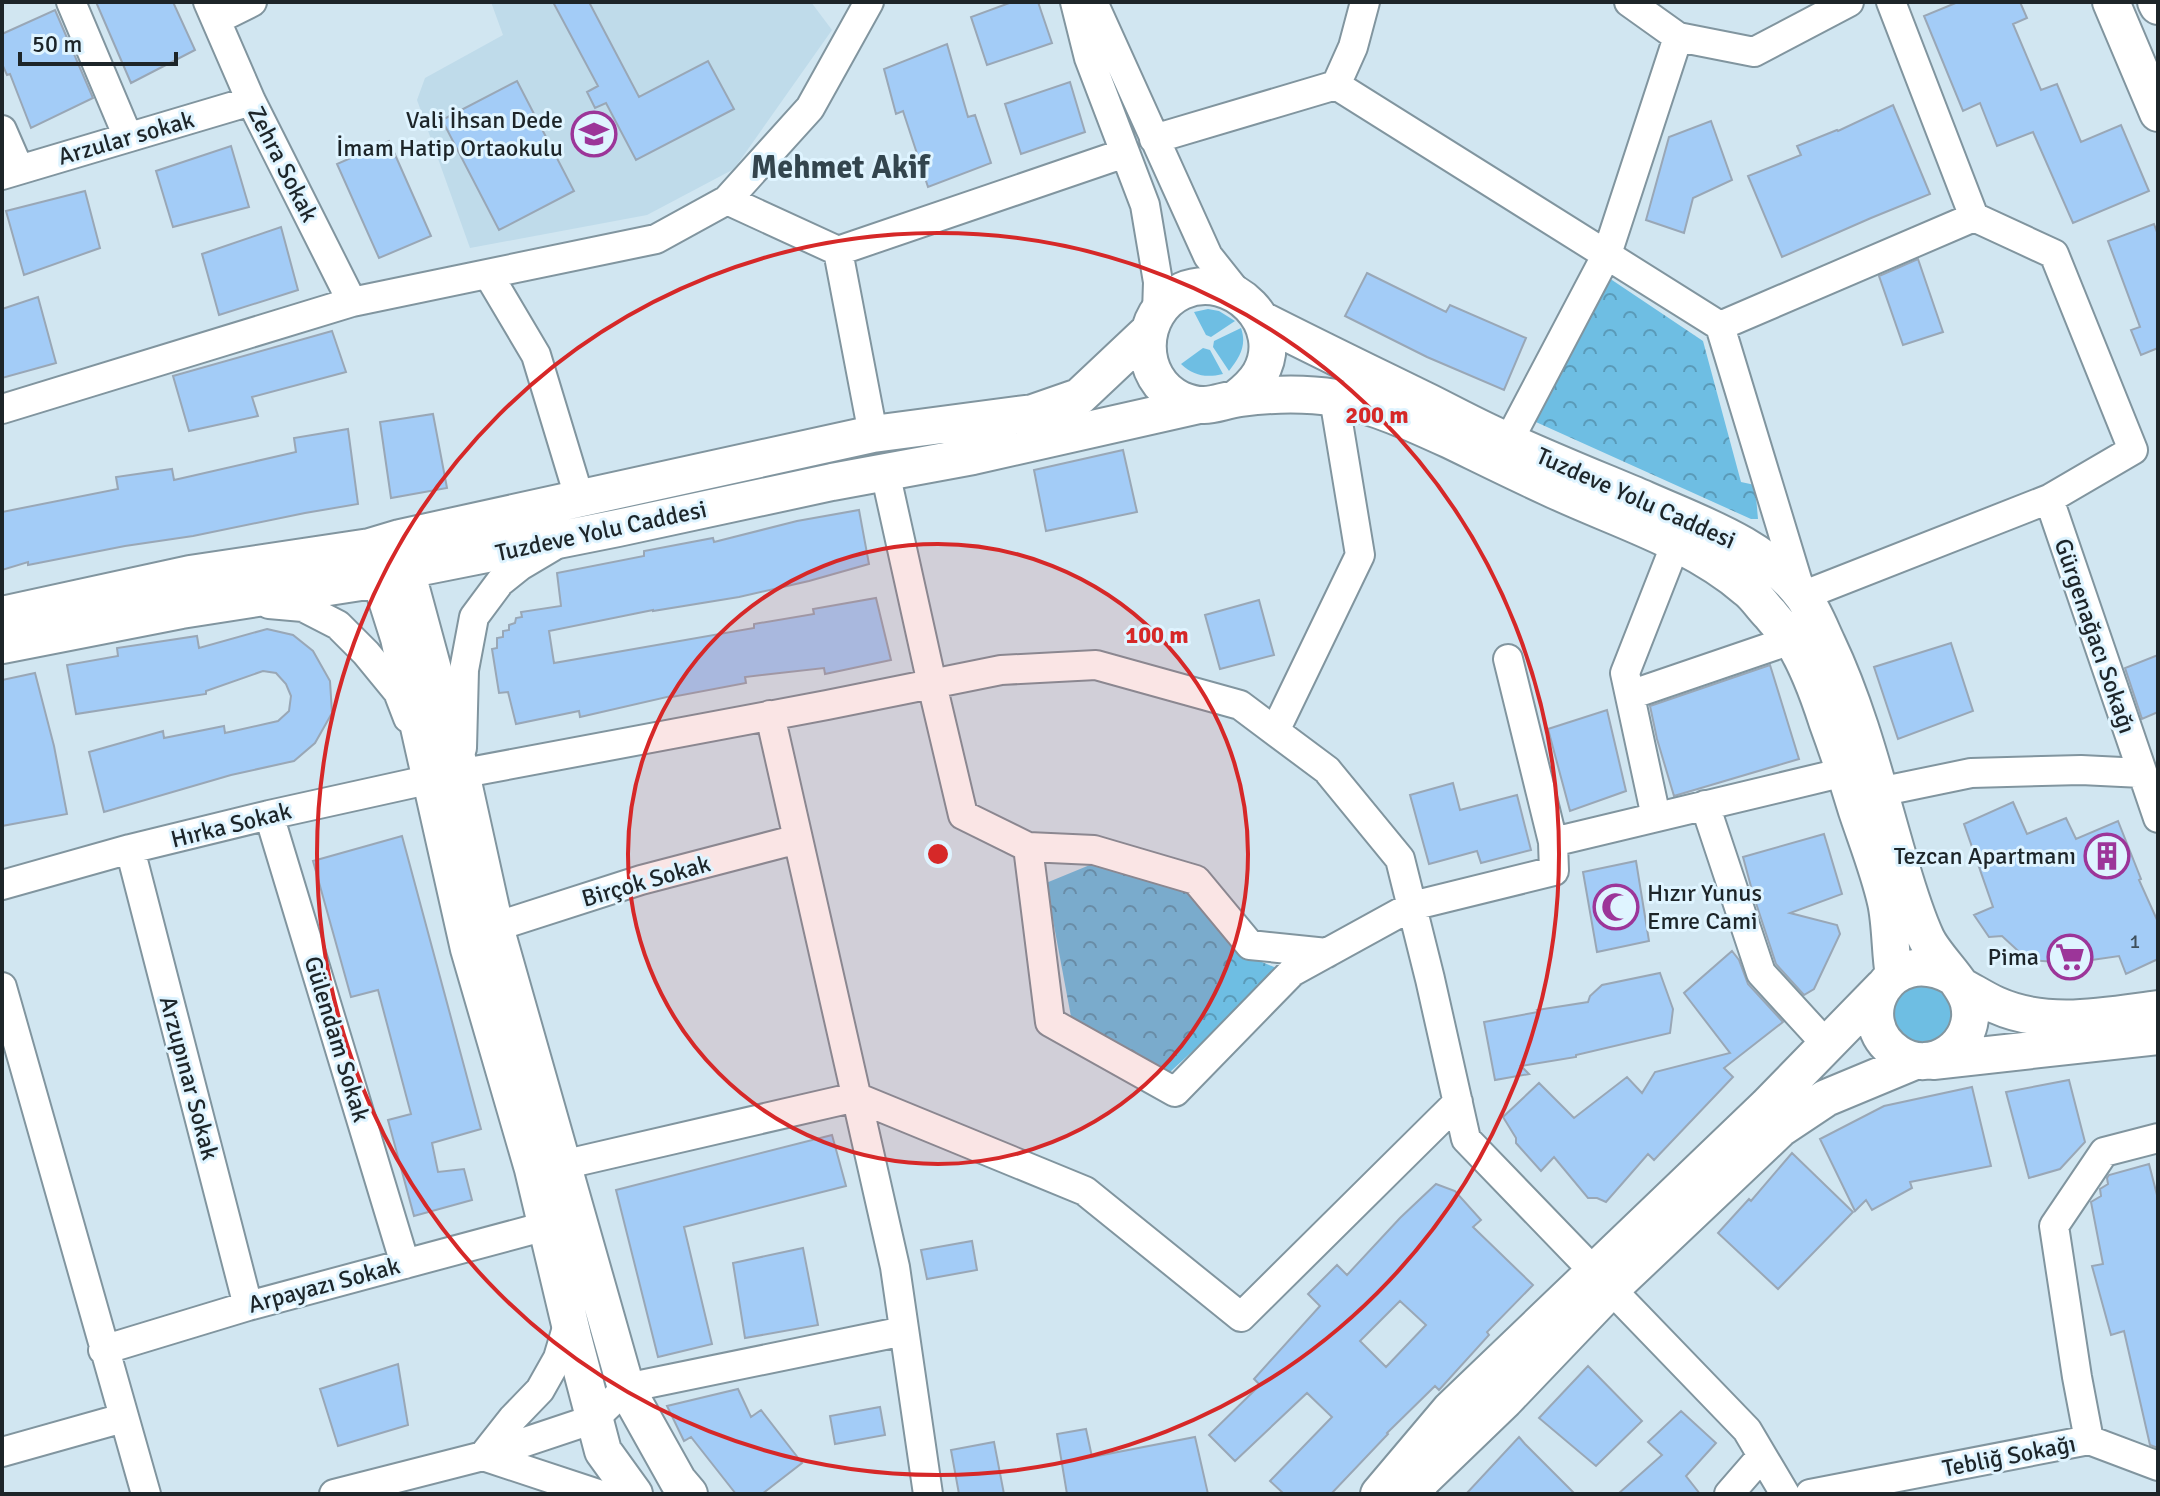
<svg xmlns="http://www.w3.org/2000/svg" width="2160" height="1496" font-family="Signika,sans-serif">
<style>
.built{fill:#bfdbea}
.grass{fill:#6ebee3}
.park{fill:url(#park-crowns)}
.building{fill:#a3ccf7;stroke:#99a7b6;stroke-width:2;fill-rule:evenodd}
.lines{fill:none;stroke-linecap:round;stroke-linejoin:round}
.minor-casing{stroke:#81959f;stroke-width:32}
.major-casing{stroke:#81959f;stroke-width:40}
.minor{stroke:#fff;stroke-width:28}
.major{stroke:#fff;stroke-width:36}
.ring{fill:none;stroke:#d62828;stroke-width:4}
.labels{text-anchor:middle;stroke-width:6;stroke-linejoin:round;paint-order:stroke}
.number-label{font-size:20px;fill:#3e4f5c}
.poi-label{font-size:24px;fill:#1d2529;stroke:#dff4ff;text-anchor:end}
.street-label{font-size:24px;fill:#1d2529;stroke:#dff4ff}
.district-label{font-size:32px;font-weight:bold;fill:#33454e;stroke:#dff4ff}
.centre{fill:#d62828;stroke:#dff4ff;stroke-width:4}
.ring-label{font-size:24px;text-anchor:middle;font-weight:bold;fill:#d62828;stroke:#dff4ff;stroke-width:6;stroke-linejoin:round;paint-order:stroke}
</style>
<defs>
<pattern id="park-crowns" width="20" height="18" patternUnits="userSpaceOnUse" patternTransform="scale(2)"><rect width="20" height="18" fill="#6ebee3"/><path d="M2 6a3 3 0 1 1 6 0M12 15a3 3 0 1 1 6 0" fill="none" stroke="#5a9ab8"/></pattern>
</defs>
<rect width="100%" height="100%" fill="#d1e6f1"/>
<path class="built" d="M 491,2 L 811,2 L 832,30 L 734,169 L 647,215 L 470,248 L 417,100 L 425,78 L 503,35 Z"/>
<path class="grass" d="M 1208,309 L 1219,311 L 1235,321 L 1211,337 L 1206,335 L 1194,312 Z
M 1241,328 C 1247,345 1240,357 1229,371 L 1213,347 L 1214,341 Z
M 1203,348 L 1210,350 L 1223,374 C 1206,378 1194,376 1181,364 Z
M 1917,984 L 1938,988 L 1947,995 L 1955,1015 L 1949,1036 L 1923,1049 L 1896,1035 C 1892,1003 1887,1002 1917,984 Z"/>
<path class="park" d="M 1609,278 L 1703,341 L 1741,482 L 1755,485 L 1758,519 L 1751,519 L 1527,418 Z
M 1102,860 L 1195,891 L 1243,954 L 1281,970 L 1170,1072 L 1072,1022 L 1046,883 Z"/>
<path class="building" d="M 96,2 L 173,2 L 195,50 L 131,83 Z
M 553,2 L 589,2 L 639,97 L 708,61 L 734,109 L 636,160 L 606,103 L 595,108 L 587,92 L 598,86 Z
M 1012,2 L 1038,2 L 1052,43 L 987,65 L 971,17 Z
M 1958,2 L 2020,2 L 2027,18 L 2013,24 L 2041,90 L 2057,84 L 2081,142 L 2121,125 L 2149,191 L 2073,223 L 2033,132 L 1997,146 L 1980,103 L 1963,111 L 1924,16 Z
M 55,10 L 93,98 L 31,128 L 10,74 L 7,75 L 2,64 L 2,34 Z
M 947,44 L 968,117 L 975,115 L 991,163 L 928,187 L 903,111 L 896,114 L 884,69 Z
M 517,81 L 574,191 L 499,230 L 442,120 Z
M 1070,82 L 1085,132 L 1021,154 L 1005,104 Z
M 1893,105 L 1930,194 L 1871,218 L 1782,257 L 1748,176 L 1801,155 L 1797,146 L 1837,130 L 1838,131 Z
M 1711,121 L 1732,180 L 1693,198 L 1684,233 L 1646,220 L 1669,137 Z
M 389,141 L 431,236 L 379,258 L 337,164 Z
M 231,146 L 249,207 L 173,227 L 156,171 Z
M 85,191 L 100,248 L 24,275 L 6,211 Z
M 2154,224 L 2158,235 L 2158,348 L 2141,355 L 2131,330 L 2140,327 L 2108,241 Z
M 281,227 L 298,290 L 219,315 L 202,254 Z
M 1918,259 L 1943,332 L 1903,345 L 1879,276 Z
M 1367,273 L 1446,312 L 1450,305 L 1526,338 L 1504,390 L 1427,357 L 1345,316 Z
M 38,297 L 56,363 L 2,378 L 2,309 Z
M 332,331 L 346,372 L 252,397 L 258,416 L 189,431 L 173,376 Z
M 433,414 L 447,488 L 391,498 L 380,422 Z
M 348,429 L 358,504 L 305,513 L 193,536 L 125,546 L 28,565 L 28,562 L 2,570 L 2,512 L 118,489 L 116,477 L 172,469 L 174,480 L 296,452 L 294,438 Z
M 1123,450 L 1137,512 L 1046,531 L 1034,470 Z
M 859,510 L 869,564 L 809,581 L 739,597 L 653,611 L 653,610 L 549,631 L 554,663 L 754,628 L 754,624 L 814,614 L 813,609 L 876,598 L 891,660 L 825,674 L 824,668 L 745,677 L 746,683 L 672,697 L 671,696 L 580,717 L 579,711 L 516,724 L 508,692 L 499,693 L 492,649 L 497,648 L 497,638 L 503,637 L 503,631 L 509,630 L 509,625 L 515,623 L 516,618 L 522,617 L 521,612 L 561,606 L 557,573 L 644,556 L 644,551 L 713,538 L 714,542 L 797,521 Z
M 1259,600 L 1274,655 L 1220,669 L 1205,615 Z
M 267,629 L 293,635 L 313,651 L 330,681 L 332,713 L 315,743 L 294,761 L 231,775 L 104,812 L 89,752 L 163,731 L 164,738 L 224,726 L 225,733 L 278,721 L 289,711 L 291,696 L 286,684 L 276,673 L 263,671 L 206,691 L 206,694 L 76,714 L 67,665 L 118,656 L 117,648 L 197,636 L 199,648 Z
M 1951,643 L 1973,711 L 1898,739 L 1874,667 Z
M 2158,655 L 2158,712 L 2142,719 L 2125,668 Z
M 1770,665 L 1799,759 L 1674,796 L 1657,739 L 1650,706 Z
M 35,673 L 54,746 L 67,814 L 2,826 L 2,680 Z
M 1607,710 L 1626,791 L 1570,811 L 1548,729 Z
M 1453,783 L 1460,810 L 1517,795 L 1531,850 L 1481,863 L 1477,851 L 1429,864 L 1410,795 Z
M 2013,802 L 2027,834 L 2066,818 L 2076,839 L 2118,821 L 2141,879 L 2139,880 L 2158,922 L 2158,959 L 2126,974 L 2119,956 L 2071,963 L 2028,960 L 2002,936 L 1989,937 L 1974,915 L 1993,907 L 1964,824 Z
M 1824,834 L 1842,894 L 1790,913 L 1837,925 L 1840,934 L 1814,989 L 1804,995 L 1776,964 L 1753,894 L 1743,857 Z
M 402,836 L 481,1129 L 432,1143 L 438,1172 L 464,1169 L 472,1200 L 414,1216 L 388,1120 L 411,1114 L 378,990 L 351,997 L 313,861 Z
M 1636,861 L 1649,941 L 1597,952 L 1583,872 Z
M 1732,951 L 1739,960 L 1748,984 L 1783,1022 L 1724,1068 L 1733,1077 L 1654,1160 L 1648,1154 L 1606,1202 L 1597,1198 L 1588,1198 L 1554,1157 L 1541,1171 L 1516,1143 L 1516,1138 L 1503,1117 L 1539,1083 L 1574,1118 L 1627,1077 L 1642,1093 L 1655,1072 L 1730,1053 L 1684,993 Z
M 1660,973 L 1673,1009 L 1670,1033 L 1576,1055 L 1576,1057 L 1521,1066 L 1529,1074 L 1495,1080 L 1484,1022 L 1538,1012 L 1537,1010 L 1588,1002 L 1590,996 L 1602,985 Z
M 2069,1080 L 2085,1142 L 2060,1169 L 2029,1178 L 2006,1092 Z
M 1972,1087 L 1991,1166 L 1910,1182 L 1912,1188 L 1872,1210 L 1866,1200 L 1855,1211 L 1820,1139 L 1884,1106 Z
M 832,1135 L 846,1186 L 684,1227 L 712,1344 L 658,1357 L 616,1190 Z
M 1792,1153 L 1853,1212 L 1778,1289 L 1718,1233 L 1749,1199 L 1751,1201 Z
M 2149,1164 L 2158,1199 L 2158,1448 L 2150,1445 L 2124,1331 L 2111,1335 L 2092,1266 L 2103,1264 L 2091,1202 L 2101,1196 L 2100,1189 L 2108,1184 L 2107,1178 L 2109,1175 Z
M 1436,1184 L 1455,1191 L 1481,1220 L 1473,1227 L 1533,1285 L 1487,1332 L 1489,1335 L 1439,1390 L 1435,1386 L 1387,1433 L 1388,1434 L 1331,1494 L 1284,1494 L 1270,1481 L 1332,1417 L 1307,1393 L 1235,1461 L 1209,1435 L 1260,1385 L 1254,1379 L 1320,1306 L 1308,1294 L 1337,1265 L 1347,1275 L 1400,1218 ZM 1400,1301 L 1426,1325 L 1386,1367 L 1360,1341 Z
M 972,1241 L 977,1270 L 927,1279 L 921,1250 Z
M 803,1248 L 818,1325 L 745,1338 L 733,1263 Z
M 398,1364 L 408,1425 L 338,1446 L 320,1389 Z
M 1588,1366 L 1642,1421 L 1596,1466 L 1539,1418 Z
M 738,1389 L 751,1417 L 761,1410 L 802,1463 L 762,1494 L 736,1494 L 691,1437 L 684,1441 L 667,1406 Z
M 880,1407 L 885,1435 L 835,1444 L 830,1416 Z
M 1681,1411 L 1716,1443 L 1686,1476 L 1700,1494 L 1618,1494 L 1662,1455 L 1648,1442 Z
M 1086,1429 L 1092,1457 L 1195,1437 L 1208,1494 L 1067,1494 L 1057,1434 Z
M 1519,1437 L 1525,1444 L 1575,1494 L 1466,1494 Z
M 994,1442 L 1004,1494 L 959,1494 L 951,1450 Z"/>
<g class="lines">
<g class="minor-casing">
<path id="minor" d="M 71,2 L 128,137
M 208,2 L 251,101 L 352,302 L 656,239 L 727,200 L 810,108 L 869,2
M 1075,2 L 1089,58 L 1145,205 L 1158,282 L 1157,313
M 1093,2 L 1208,256 L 1239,295
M 1629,2 L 1678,37 L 1754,52 L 1849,2
M 216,20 L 252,2
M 1336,85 L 1353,47 L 1365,2
M 2,130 L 19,169
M 1154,139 L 1336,85 L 1720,326 L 1802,596 L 2049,499 L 2133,450 L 2054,254 L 1974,217 L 1891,2
M 2,175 L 251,101
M 727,200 L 838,251 L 1125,153
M 838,251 L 873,434
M 488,274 L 536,355 L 580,500
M 1720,326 L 1974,217
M 2,409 L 352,302
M 1508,442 L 1607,254 L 1678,37
M 885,472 L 932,684 L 963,815 L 1028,847 L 1050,1022 L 1175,1092 L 1292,972 L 1412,906 L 1554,871 L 1553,842 L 1508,659
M 2049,499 L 2158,818
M 269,604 L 303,607 L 338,625 L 366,653 L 398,692 L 408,718
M 1630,695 L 1791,640
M 770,715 L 895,1267 L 928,1494
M 1275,731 L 1360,555 L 1334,398
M 462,748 L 464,670 L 474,617 L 500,582 L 520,566 L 552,547
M 1879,792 L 1971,773 L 2081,770 L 2142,773
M 1705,805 L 1761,973 L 1827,1045
M 269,815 L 405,1264
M 1656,817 L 1625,673 L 1676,543
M 1553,842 L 1845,772
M 1028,847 L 1094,850 L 1196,880 L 1250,945 L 1327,953
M 130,849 L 248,1306
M 2,885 L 130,849 L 269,815 L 432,779 L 827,705 L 1001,670 L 1096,665 L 1240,705 L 1327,770 L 1400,859 L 1430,979 L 1466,1139 L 1747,1430 L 1785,1494
M 495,927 L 641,880 L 798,839
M 2,987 L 146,1494
M 562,1165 L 856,1097 L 1085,1191 L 1241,1317 L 1458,1102
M 569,1321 L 558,1358 L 540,1390 L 513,1418 L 483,1456 L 598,1494
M 103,1350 L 248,1306 L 546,1226
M 2089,1440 L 2077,1377 L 2054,1226 L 2104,1152 L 2158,1138
M 2,1452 L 123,1418
M 334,1494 L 483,1456 L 594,1419 L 626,1388 L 904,1331
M 1729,1494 L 1762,1456
M 1810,1494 L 2089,1440 L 2158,1466"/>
</g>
<g class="major-casing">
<path id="major" d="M 2111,2 L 2158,113
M 2156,2 L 2158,6
M 1262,320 C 1317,348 1373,375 1428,402 C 1456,416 1483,431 1512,443 C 1556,463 1601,481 1646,500 C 1700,524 1766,546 1803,596 C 1813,610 1820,628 1827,643 C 1858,708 1876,781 1896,850 C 1905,880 1913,910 1926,938 C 1936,959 1965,983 1969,1004 C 1978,1044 1932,1077 1897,1053 C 1848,1020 1888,942 1952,976
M 1237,398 C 1246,391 1254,384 1260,374 C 1288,325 1232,269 1182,291 C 1137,312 1136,379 1181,400 C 1207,411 1217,401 1241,398 C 1271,394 1305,393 1336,398 C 1376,406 1413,423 1450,440 C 1483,456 1515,472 1548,487 C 1615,519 1690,540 1747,589 C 1756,596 1762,606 1770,614 C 1777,623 1785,631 1792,640 C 1808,665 1818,693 1827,721 C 1838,751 1848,781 1857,811 C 1867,841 1879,871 1886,902 C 1891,924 1890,953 1894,976
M 402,547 L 406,570 L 461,773 L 495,927 L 626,1388 L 678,1481 L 689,1494
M 373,556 L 399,638 L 469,949 L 533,1169 L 573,1337 L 603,1451 L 634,1494
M 2,615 L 190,574 L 370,547 L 400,538 L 873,434 L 1033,413 L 1079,397 L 1148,332
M 2,645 L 181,610 L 380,579 L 406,570 L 618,528 L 832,482 L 973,456 L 1199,405
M 1963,987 C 1974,993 1985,1000 1996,1005 C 2047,1028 2105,1016 2158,1009
M 1933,1061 L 2158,1036
M 1379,1494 L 1450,1410 L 1767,1106 L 1883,987
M 1411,1494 L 1424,1478 L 1505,1400 L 1611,1289 L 1781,1128 L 1826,1098 L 1915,1061"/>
</g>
<use href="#minor" class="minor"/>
<use href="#major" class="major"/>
</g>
<circle cx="938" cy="854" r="310" fill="#d62828" fill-opacity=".12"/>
<g class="ring">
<circle cx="938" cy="854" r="310"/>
<circle cx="938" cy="854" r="621"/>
</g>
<defs>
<g id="school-ring" transform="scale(2.3)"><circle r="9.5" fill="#dff4ff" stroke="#9c3599" stroke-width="1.5"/><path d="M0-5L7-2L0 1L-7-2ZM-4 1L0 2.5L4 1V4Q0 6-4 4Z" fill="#9c3599"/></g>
<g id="building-ring" transform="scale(2.3)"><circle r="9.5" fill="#dff4ff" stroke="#9c3599" stroke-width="1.5"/><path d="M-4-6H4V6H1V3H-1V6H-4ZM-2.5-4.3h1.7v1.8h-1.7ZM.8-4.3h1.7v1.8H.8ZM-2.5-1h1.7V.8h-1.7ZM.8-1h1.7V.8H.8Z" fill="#9c3599"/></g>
<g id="mosque-ring" transform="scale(2.3)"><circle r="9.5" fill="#dff4ff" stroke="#9c3599" stroke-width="1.5"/><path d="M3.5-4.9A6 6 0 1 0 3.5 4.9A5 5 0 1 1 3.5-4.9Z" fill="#9c3599"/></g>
<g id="supermarket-ring" transform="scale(2.3)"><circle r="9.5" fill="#dff4ff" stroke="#9c3599" stroke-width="1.5"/><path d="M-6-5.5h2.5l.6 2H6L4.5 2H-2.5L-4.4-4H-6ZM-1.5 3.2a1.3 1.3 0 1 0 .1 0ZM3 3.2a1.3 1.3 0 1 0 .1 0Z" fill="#9c3599"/></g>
</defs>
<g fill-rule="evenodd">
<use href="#school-ring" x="594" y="134"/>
<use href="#building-ring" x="2107" y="856"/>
<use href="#mosque-ring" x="1616" y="907"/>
<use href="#supermarket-ring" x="2070" y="957"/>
</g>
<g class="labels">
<g class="number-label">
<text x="2135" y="948">1</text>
</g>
<g class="poi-label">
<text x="563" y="128">Vali İhsan Dede<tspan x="563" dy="28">İmam Hatip Ortaokulu</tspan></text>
<text x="2076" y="864">Tezcan Apartmanı</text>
<text x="1647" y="901" text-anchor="start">Hızır Yunus<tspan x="1647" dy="28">Emre Cami</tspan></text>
<text x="2039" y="965">Pima</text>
</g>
<g class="street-label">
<text transform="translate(126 138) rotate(-16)" y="8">Arzular sokak</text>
<text transform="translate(283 164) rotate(63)" y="8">Zehra Sokak</text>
<text transform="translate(1636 498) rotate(24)" y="8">Tuzdeve Yolu Caddesi</text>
<text transform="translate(601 531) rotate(-12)" y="8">Tuzdeve Yolu Caddesi</text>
<text transform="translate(2095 636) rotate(71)" y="8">Gürgenağacı Sokağı</text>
<text transform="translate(231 825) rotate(-14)" y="8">Hırka Sokak</text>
<text transform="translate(646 881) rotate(-16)" y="8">Birçok Sokak</text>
<text transform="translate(337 1039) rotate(73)" y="8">Gülendam Sokak</text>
<text transform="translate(189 1078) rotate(75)" y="8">Arzupınar Sokak</text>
<text transform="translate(324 1285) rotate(-15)" y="8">Arpayazı Sokak</text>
<text transform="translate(2009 1456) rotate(-11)" y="8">Tebliğ Sokağı</text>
</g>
<g class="district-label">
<text x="840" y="178">Mehmet Akif</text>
</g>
</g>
<circle cx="938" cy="854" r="12" class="centre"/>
<g class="ring-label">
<text x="1377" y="423">200 m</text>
<text x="1157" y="643">100 m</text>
</g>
<rect width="2160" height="1496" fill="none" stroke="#1d2529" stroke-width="8"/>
<path d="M20 52v12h156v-12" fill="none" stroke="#1d2529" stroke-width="4"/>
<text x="32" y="52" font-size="24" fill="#1d2529" stroke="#dff4ff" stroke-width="6" paint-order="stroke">50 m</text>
</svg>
